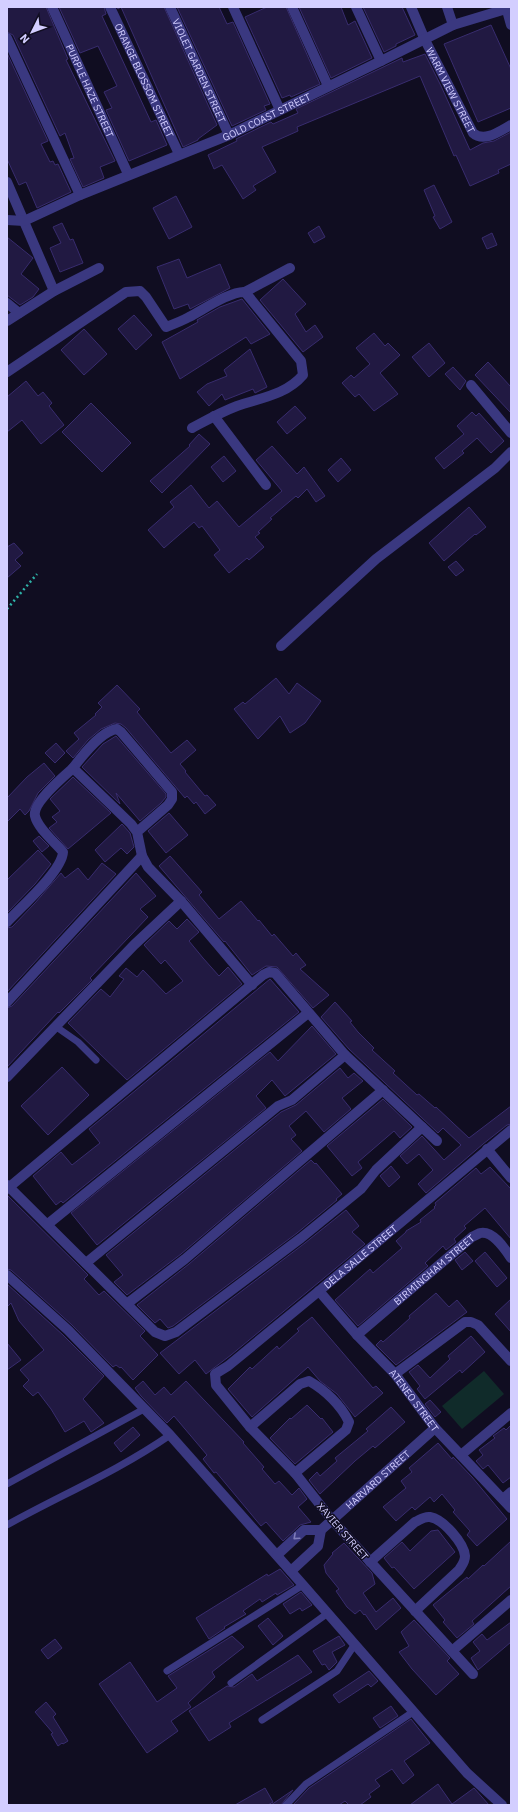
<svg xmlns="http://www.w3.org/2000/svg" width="518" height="1812" font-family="'IBM Plex Sans',sans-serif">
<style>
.green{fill:#102b2a}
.building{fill:#211942;stroke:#382c6e}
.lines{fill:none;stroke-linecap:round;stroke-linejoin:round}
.path{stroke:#2eb2a8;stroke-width:2.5;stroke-dasharray:2 3;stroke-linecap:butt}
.lane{stroke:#3a3880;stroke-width:7}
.street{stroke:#3a3880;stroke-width:10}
.oneway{stroke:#7f7cb9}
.labels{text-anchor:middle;stroke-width:3;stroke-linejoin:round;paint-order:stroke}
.street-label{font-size:10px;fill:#d3ceff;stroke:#100d21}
</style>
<rect width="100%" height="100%" fill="#100d21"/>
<path class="green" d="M 484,1371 L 504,1394 L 462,1429 L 442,1406 Z"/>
<path class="building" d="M 7,7 L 46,7 L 68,59 L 66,60 L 115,161 L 100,167 L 104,178 L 83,187 L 70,159 L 74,158 L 65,133 L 60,136 L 13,35 L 7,32 Z
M 59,7 L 104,7 L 106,14 L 102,16 L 151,122 L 156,120 L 167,145 L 129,161 L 106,110 L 112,108 L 104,92 L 117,86 L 98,46 L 80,53 Z
M 117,7 L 164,7 L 217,125 L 198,139 L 198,140 L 183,147 L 121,7 L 118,9 Z
M 177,7 L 219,7 L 227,24 L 233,22 L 270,104 L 264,106 L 266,110 L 232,126 Z
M 267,7 L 286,7 L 320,84 L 291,97 L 290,95 L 282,98 L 245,17 Z
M 299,7 L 341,7 L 348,25 L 355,21 L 372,58 L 331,78 Z
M 363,7 L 402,7 L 415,35 L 396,44 L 396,46 L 384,52 Z
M 491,25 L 511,69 L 511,108 L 478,122 L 444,44 Z
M 7,53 L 48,141 L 41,144 L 50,162 L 53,161 L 55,165 L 58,164 L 71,192 L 37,208 L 26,182 L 19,185 L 7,159 Z
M 425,54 L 441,86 L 470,150 L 483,143 L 494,141 L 511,132 L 511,164 L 498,170 L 499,173 L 470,186 L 456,155 L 454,156 L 420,76 L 297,127 L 298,131 L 262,147 L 276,172 L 253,186 L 256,190 L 243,199 L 222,165 L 214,169 L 208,155 L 237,141 L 236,139 L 271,122 L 273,124 L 298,113 L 296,109 L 402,58 L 403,62 Z
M 434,185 L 452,222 L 440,229 L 433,217 L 435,216 L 424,190 Z
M 176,196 L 192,227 L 169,239 L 153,208 Z
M 62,223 L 70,240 L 73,239 L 83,263 L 60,272 L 50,248 L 61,243 L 53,227 Z
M 319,226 L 325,237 L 314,243 L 308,233 Z
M 492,233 L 497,245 L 487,249 L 482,238 Z
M 7,237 L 33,258 L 21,274 L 39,289 L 33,297 L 20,305 L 7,295 Z
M 179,259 L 187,278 L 220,264 L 230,288 L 190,309 L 188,304 L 174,309 L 157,267 Z
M 283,279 L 306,304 L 295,314 L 306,332 L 315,325 L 323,337 L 303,352 L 260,300 Z
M 242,299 L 270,334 L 251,344 L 246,337 L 180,379 L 162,342 L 198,322 L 197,320 L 220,307 Z
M 134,315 L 152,335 L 136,350 L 118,329 Z
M 84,329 L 107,354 L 84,375 L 61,350 Z
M 374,333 L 385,346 L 388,343 L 400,355 L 380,373 L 398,394 L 374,411 L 359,394 L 355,397 L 342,383 L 351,375 L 354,378 L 370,364 L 356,348 Z
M 429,343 L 445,363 L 429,377 L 412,357 Z
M 250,349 L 267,387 L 255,393 L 253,389 L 225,400 L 222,394 L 209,406 L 197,392 L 207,384 L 227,376 L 224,370 Z
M 488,362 L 511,387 L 511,413 L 475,375 Z
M 453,367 L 466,381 L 460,390 L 445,374 Z
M 26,381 L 38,396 L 43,392 L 52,403 L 49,406 L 64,425 L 41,444 L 22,420 L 7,432 L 7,397 Z
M 91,403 L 131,443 L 102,472 L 62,432 Z
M 295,406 L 306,418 L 287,434 L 277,422 Z
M 472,412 L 476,416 L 479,413 L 504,441 L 491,453 L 477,438 L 462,451 L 464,453 L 444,469 L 435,458 L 464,434 L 457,426 Z
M 199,434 L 210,444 L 162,493 L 150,481 L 190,446 L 189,445 Z
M 272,446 L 297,474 L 304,467 L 325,496 L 316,502 L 307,489 L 298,498 L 296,496 L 270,518 L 272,519 L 258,532 L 260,533 L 255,537 L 264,547 L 249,560 L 247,558 L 229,573 L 214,555 L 220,550 L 202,526 L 199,528 L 194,522 L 164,548 L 148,530 L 174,507 L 170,502 L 191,485 L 209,508 L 217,501 L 239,527 L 282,491 L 256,460 Z
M 224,456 L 236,471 L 223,482 L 211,467 Z
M 341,458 L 351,470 L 338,482 L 328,470 Z
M 469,507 L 486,527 L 476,535 L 475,534 L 444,561 L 429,543 Z
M 14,543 L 23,553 L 15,560 L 21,566 L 7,578 L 7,547 Z
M 456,561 L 464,570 L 456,576 L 448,567 Z
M 276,678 L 289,694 L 297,683 L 321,701 L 305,723 L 290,733 L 280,716 L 258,739 L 234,709 L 243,702 L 245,704 Z
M 117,685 L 140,709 L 137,712 L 171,753 L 187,740 L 196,750 L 180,764 L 186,771 L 185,772 L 205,796 L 207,795 L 216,805 L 205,814 L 196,802 L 194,804 L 187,796 L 185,798 L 126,728 L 121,724 L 115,723 L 101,729 L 88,740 L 73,758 L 66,751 L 79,739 L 74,733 L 96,715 L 95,714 L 102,707 L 98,703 Z
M 116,736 L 166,794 L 166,797 L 161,803 L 140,821 L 116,793 L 120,804 L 82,767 L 103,744 Z
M 56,743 L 65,753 L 55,763 L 45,753 Z
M 44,763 L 55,776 L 38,793 L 29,811 L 25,815 L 20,809 L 7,822 L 7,798 L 27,777 Z
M 73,777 L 111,813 L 68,849 L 49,828 L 57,822 L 52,817 L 60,811 L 50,799 Z
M 169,813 L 188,835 L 166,853 L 148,831 Z
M 122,824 L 130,833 L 134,847 L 127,854 L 121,848 L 105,862 L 95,850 Z
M 39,836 L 49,846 L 42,852 L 33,841 Z
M 38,850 L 51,864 L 35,884 L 7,913 L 7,880 Z
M 170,856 L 202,892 L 199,895 L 219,919 L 241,901 L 258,921 L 259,920 L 272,936 L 274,934 L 293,956 L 296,953 L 306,965 L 300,969 L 329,995 L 313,1008 L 277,967 L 266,966 L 252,975 L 225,941 L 224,942 L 159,866 Z
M 102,863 L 116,874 L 7,992 L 7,928 L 12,927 L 35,903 L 61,873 L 65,878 L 78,868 L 88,880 Z
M 136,873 L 156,896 L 140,909 L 148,917 L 90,978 L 92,980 L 59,1013 L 58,1012 L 7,1067 L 7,1008 L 12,1006 Z
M 187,919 L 199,932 L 189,941 L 203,958 L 219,976 L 228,967 L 242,984 L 127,1080 L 68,1023 L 101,989 L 110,997 L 124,979 L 119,976 L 126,968 L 137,977 L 143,970 L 166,994 L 183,981 L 165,960 L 161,964 L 144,945 L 169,921 L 177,929 Z
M 270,979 L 299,1012 L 63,1203 L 61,1201 L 56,1205 L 33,1176 L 61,1152 L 72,1165 L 100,1143 L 89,1129 Z
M 335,1002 L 352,1021 L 350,1022 L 358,1032 L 374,1048 L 372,1050 L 395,1071 L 393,1073 L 417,1095 L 419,1094 L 435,1108 L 436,1107 L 469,1138 L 511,1106 L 511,1124 L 507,1125 L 483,1144 L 426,1193 L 418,1184 L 433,1170 L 419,1154 L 407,1164 L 400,1156 L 422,1136 L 444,1160 L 461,1145 L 443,1128 L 438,1133 L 349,1049 L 321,1017 Z
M 312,1026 L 336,1054 L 285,1096 L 272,1080 L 256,1096 L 266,1108 L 97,1245 L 71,1213 L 270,1052 L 278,1061 Z
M 62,1067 L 89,1095 L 48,1135 L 21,1106 Z
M 340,1068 L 348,1078 L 354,1073 L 363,1081 L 342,1098 L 351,1109 L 324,1132 L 306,1111 L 289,1126 L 296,1135 L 291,1139 L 302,1151 L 181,1254 L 127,1295 L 114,1282 L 123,1275 L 106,1255 L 281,1112 L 296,1105 Z
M 383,1099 L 412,1127 L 400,1138 L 394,1131 L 358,1162 L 362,1168 L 352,1176 L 327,1146 Z
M 311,1160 L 315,1164 L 316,1163 L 342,1194 L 336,1199 L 337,1200 L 297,1233 L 173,1326 L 168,1328 L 160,1319 L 155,1323 L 137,1305 L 189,1264 Z
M 391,1166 L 400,1177 L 389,1187 L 380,1176 Z
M 490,1167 L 511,1189 L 511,1239 L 485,1208 L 464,1226 L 466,1228 L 454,1239 L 456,1242 L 446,1250 L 443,1246 L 425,1263 L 428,1266 L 358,1326 L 335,1300 L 370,1269 L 373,1273 L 402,1248 L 396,1241 L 406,1232 L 406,1231 L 421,1222 L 420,1220 L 435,1208 L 434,1207 L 436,1205 L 435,1203 L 476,1168 L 481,1174 Z
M 7,1195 L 88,1275 L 84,1279 L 99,1295 L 104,1291 L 145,1331 L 140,1336 L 158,1355 L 133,1380 L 121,1367 L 120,1368 L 116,1365 L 113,1367 L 72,1325 L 11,1270 L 7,1269 Z
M 346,1210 L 359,1226 L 352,1232 L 365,1244 L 231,1355 L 206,1374 L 195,1360 L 179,1374 L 160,1353 L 305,1243 Z
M 465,1252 L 473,1261 L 462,1270 L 455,1260 Z
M 485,1252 L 507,1278 L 497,1287 L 475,1261 Z
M 7,1284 L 63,1335 L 104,1376 L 83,1399 L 104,1423 L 91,1432 L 84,1421 L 65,1432 L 51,1409 L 38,1392 L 33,1396 L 23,1386 L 29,1380 L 20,1370 L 44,1350 L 19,1321 L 11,1303 L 7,1307 Z
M 436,1293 L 449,1307 L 457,1300 L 467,1312 L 396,1365 L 376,1345 L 381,1340 L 383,1342 L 398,1329 L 410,1318 L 409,1316 Z
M 511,1299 L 511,1332 L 495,1314 Z
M 312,1317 L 373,1388 L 376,1386 L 383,1393 L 355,1417 L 337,1394 L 320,1381 L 308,1367 L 252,1417 L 228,1389 L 250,1367 L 252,1369 L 277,1346 L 279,1349 L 299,1331 L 297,1329 Z
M 471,1336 L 485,1352 L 462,1373 L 460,1370 L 425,1399 L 417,1389 L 420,1386 L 409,1372 L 418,1365 L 430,1378 L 450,1359 L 448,1356 Z
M 7,1343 L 21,1360 L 7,1370 Z
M 143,1381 L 155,1395 L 164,1387 L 171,1395 L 186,1381 L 244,1442 L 243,1443 L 264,1467 L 262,1469 L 275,1484 L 279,1481 L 292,1495 L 299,1488 L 307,1499 L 298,1507 L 311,1522 L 300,1525 L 283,1541 L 266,1522 L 261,1526 L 216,1472 L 214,1473 L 203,1459 L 207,1455 L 174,1416 L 167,1423 L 141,1396 L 135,1388 Z
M 430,1400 L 441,1412 L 435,1417 L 425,1404 Z
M 307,1405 L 321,1419 L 322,1418 L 333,1432 L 295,1464 L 270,1438 L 290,1418 L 291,1419 Z
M 391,1407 L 405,1422 L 375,1448 L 373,1446 L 355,1461 L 320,1494 L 309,1480 L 317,1472 L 320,1476 L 337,1461 L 335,1458 L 368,1431 L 366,1429 Z
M 511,1425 L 511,1477 L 503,1483 L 488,1465 L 483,1469 L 476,1461 L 483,1455 L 479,1450 L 495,1438 L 493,1436 L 504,1428 L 506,1430 Z
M 133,1427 L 140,1435 L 121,1452 L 114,1443 Z
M 438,1443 L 452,1459 L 453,1457 L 472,1477 L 507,1519 L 477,1546 L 467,1535 L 470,1531 L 453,1512 L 455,1510 L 442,1494 L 434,1502 L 430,1497 L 415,1510 L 412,1507 L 396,1521 L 383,1507 L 406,1488 L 401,1481 L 412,1472 L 409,1468 Z
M 438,1530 L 455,1552 L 414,1589 L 394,1567 L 392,1568 L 384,1558 L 402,1542 L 410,1551 L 431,1531 Z
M 511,1541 L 511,1586 L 472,1621 L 474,1624 L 457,1638 L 443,1622 L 445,1620 L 433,1605 L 467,1577 L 468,1579 L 483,1565 L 484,1566 Z
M 344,1543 L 372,1573 L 375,1584 L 363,1593 L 376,1612 L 393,1598 L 401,1608 L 376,1630 L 365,1614 L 364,1615 L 360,1610 L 355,1614 L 347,1607 L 336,1591 L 339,1589 L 326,1573 L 324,1565 L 333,1554 L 332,1553 Z
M 280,1569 L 294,1585 L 277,1595 L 276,1593 L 262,1602 L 260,1599 L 243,1611 L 246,1614 L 224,1627 L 225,1628 L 209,1639 L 196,1618 L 267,1574 L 268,1576 Z
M 301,1592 L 312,1605 L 302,1611 L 300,1608 L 290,1614 L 283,1604 Z
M 268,1618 L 283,1636 L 273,1645 L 258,1626 Z
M 414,1620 L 450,1658 L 447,1661 L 459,1674 L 436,1695 L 412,1669 L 399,1652 L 409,1646 L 401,1632 Z
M 511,1622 L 511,1642 L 478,1670 L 471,1658 L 480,1651 L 473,1642 L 482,1634 L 487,1640 Z
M 232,1636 L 244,1647 L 212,1672 L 215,1677 L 188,1703 L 191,1707 L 171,1721 L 178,1731 L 147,1753 L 99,1684 L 130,1662 L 157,1702 L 177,1688 L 168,1676 Z
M 339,1636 L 345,1645 L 332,1652 L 337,1662 L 329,1670 L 325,1664 L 322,1665 L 313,1651 Z
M 55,1639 L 62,1648 L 48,1659 L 41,1650 Z
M 298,1655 L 312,1672 L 229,1723 L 231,1727 L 209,1741 L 189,1711 L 227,1686 L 234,1687 L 252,1674 L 257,1681 Z
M 369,1671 L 378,1681 L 371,1687 L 368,1684 L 339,1703 L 333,1695 Z
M 46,1702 L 56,1714 L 53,1717 L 68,1741 L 63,1744 L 62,1743 L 58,1746 L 51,1734 L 53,1733 L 35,1712 Z
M 391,1706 L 398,1716 L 380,1728 L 373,1718 Z
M 411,1719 L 430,1743 L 404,1761 L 414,1775 L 403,1784 L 392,1769 L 375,1780 L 380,1786 L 369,1794 L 371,1797 L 360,1805 L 349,1805 L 345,1801 L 339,1805 L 293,1805 L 309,1788 Z
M 438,1784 L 452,1804 L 474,1788 L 489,1805 L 410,1805 Z
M 265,1788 L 273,1802 L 268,1805 L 235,1805 Z
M 293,1790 L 281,1805 L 271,1805 Z"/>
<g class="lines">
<path class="path" d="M 7,609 L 37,574"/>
<path class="lane" d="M 55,1026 L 78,1042 L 96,1060
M 7,1484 L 144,1409
M 7,1525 C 61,1495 118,1471 170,1435
M 167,1671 L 303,1585
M 231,1683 L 328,1613
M 262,1720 L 337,1671 L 355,1644
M 286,1805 L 306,1784 L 413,1712"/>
<g class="street">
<path id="s1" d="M 52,7 L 128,174"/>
<path id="s2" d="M 110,7 L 179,154"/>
<path id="s3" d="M 170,7 L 229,135"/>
<path d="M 233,7 L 280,110"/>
<path d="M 292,7 L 328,86"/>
<path d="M 356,7 L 381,61"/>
<path id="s4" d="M 411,7 L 425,40 L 473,133 C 484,143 500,131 511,125"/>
<path d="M 447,7 L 453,25"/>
<path d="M 506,7 L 511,25"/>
<path d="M 7,38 L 80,195"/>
<path d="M 7,182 L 54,291"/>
<path id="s5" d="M 7,220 L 24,221 L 80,195 L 229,135 L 381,61 L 453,25 L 506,9"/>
<path d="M 245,292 L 290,268"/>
<path d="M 7,303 L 19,313"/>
<path d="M 7,321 L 54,291 L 99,268"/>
<path d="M 7,372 L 126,292 L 140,291 L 146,297 L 166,327 C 174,324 182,321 189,317 C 203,310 230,291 245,292 L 301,361 L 303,375 C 286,395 260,398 237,406 C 221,412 207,420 192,428"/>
<path d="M 471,385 L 511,433"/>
<path d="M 214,416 L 266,485"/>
<path d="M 281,646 L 376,559 L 495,468 L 511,452"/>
<path d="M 137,832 L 168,805 L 172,799 L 172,792 L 121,732 L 117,729 C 101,731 82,756 73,768 L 131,824 L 137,832 L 142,856 L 148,867 L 181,901 L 252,985"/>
<path d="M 7,922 C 21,907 62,871 63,852 C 55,842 38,829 35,816 C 32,803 64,776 73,768"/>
<path d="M 7,1002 L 142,856"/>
<path d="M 7,1077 L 134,945 L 181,901"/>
<path d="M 487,1149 L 511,1178"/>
<path d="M 7,1185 L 155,1332 L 165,1336 L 176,1332 L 301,1238 L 361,1189 L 376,1170 L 422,1127"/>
<path d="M 7,1189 L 263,975 L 269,972 L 275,973 L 345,1055 L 437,1141"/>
<path d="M 48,1224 L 308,1013"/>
<path d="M 86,1263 L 278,1106 L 292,1100 L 345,1055"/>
<path d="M 7,1275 L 68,1330 L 170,1435 L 303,1585 L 467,1773 L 502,1805"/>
<path id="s6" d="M 319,1291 L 357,1335 L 395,1374 L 435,1428 L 511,1508"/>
<path d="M 128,1303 L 185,1259 L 383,1090"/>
<path id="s7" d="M 357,1335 L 472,1237 C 474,1236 478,1234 480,1233 C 493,1230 505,1249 511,1258"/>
<path d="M 395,1374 L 465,1322 L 471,1322 L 478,1325 L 511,1361"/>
<path d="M 250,1427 L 300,1384 L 309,1381 C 325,1390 341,1405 349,1422 L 346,1430 L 295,1473"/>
<path d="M 461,1455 L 511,1413"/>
<path d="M 503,1499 L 511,1492"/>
<path d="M 277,1555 L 304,1530 L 321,1530"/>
<path d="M 370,1562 L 415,1522 C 420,1520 424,1516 430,1517 C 443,1519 464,1543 465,1556 C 465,1562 462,1565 459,1570 L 415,1611"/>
<path id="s8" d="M 291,1571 L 318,1546 L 321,1530 L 435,1428"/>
<path d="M 452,1651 L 511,1600"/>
<path id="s9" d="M 473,1674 L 332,1520 L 295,1473 L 250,1427 L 216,1385 L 215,1374 L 228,1366 L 319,1291 L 511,1130"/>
</g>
</g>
<defs><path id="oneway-chevron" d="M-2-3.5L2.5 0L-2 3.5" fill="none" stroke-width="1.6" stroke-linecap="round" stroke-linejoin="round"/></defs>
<use class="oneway" href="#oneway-chevron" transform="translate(296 1537) rotate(138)"/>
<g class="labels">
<g class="street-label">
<text dy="4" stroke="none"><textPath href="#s3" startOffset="70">VIOLET GARDEN STREET</textPath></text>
<text dy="4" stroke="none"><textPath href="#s2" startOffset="81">ORANGE BLOSSOM STREET</textPath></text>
<text dy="4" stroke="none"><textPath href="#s4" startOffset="92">WARM VIEW STREET</textPath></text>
<text dy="4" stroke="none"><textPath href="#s1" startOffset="92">PURPLE HAZE STREET</textPath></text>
<text dy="4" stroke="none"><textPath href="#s5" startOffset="281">GOLD COAST STREET</textPath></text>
<text dy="4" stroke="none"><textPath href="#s9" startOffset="585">DELA SALLE STREET</textPath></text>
<text dy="4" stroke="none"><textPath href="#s7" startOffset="101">BIRMINGHAM STREET</textPath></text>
<text dy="4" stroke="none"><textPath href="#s6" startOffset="145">ATENEO STREET</textPath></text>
<text dy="4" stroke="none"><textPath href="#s8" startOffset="129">HARVARD STREET</textPath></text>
<text transform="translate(343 1531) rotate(49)" y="4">XAVIER STREET</text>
</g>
</g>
<rect width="518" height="1812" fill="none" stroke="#d3ceff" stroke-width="16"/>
<g transform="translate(32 32) rotate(228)" stroke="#100d21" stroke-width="3" paint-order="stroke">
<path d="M0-3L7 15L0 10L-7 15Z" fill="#d3ceff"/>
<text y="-6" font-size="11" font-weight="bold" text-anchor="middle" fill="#d3ceff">N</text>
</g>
</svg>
